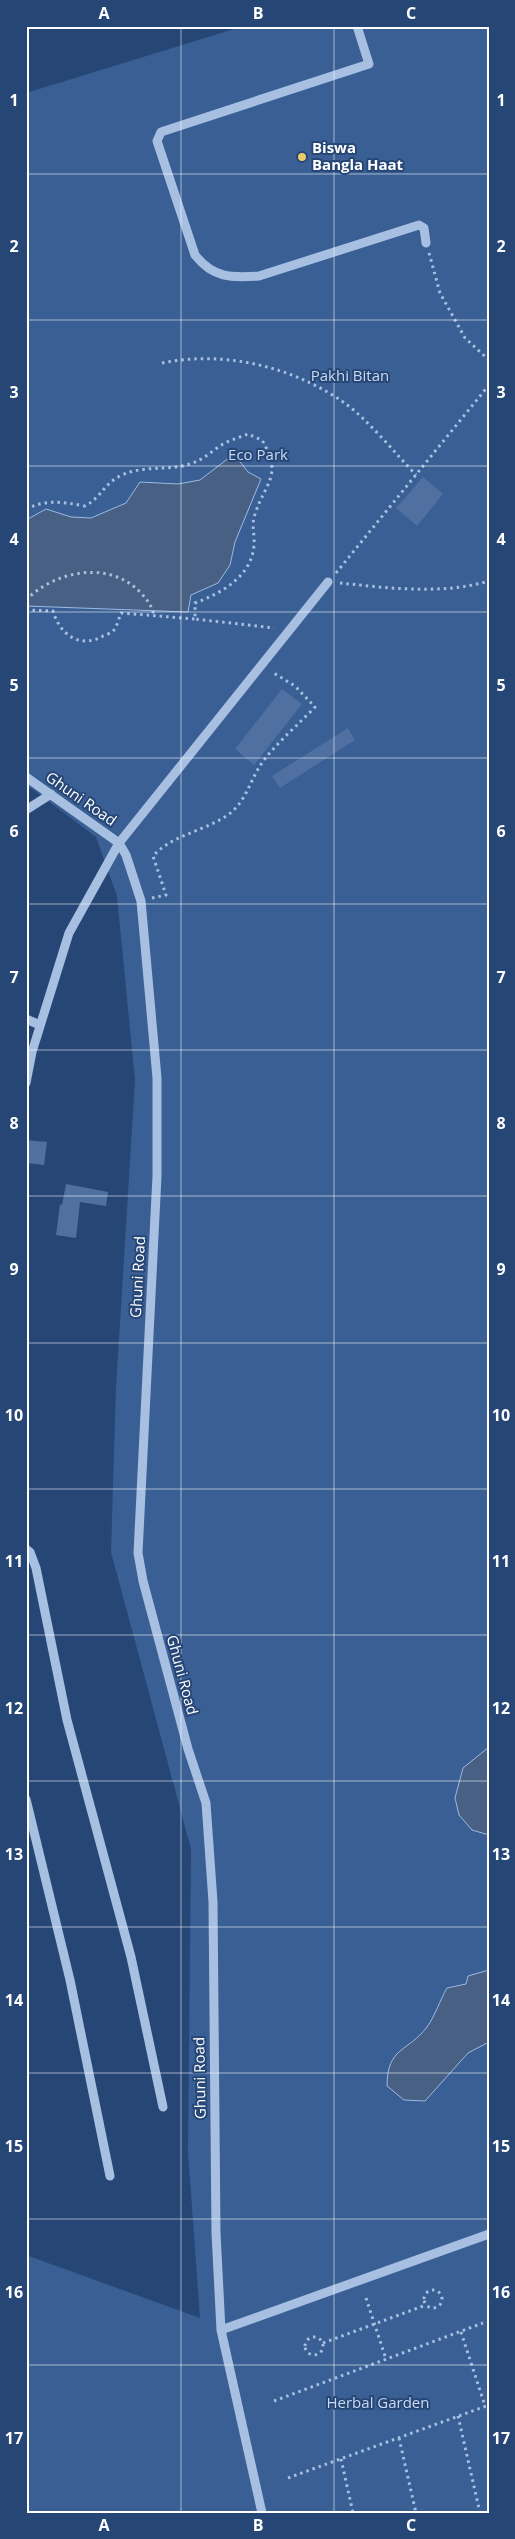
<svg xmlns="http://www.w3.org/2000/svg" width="515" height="2539" font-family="'Open Sans',sans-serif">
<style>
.green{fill:#3a5f94}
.water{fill:#486083;stroke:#9cbae3}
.building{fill:#4f70a0}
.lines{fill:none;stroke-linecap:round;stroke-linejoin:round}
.path{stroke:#a7c0e2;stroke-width:3;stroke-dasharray:2.5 4;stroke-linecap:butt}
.minor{stroke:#a7c0e2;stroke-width:9}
.grid{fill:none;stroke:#fff;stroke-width:1;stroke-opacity:0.55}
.poi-dot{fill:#eacb6d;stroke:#264676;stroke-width:2}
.labels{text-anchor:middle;stroke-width:4;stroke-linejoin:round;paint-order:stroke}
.poi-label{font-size:15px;font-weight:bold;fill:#fff;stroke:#264676;text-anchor:start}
.park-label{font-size:15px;fill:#c9daf2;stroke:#264676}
.street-label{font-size:15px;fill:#fff;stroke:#264676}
.neatline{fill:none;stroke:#fff;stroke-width:2}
.grid-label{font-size:16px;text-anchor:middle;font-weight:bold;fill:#fff}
</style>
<rect width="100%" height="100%" fill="#264676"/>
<path class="green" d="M 244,26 L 489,26 L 489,2513 L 26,2513 L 26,2255 L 200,2318 L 188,2152 L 191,1849 L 111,1552 L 116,1388 L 135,1080 L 117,896 L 96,837 L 31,788 L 26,790 L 26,93 Z"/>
<path class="water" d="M 234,454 L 248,472 L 261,479 L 235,542 L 230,565 L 218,583 L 191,595 L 188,612 L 26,606 L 26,520 L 46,509 L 71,517 L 91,518 L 126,503 L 140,482 L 178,484 L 200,480 Z
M 489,1747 L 489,1835 L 472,1830 L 459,1815 L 455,1798 L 463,1768 Z
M 489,1970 L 489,2042 L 468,2053 L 425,2101 L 404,2100 L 387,2086 C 387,2047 408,2052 427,2027 C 435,2016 440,2000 447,1988 L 466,1984 L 468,1976 Z"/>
<path class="building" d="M 423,477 L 443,494 L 417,526 L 396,508 Z
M 282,689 L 302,704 L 254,765 L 235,749 Z
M 348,728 L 355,740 L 280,788 L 272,776 Z
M 26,1140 L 47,1142 L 44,1165 L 26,1163 Z
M 66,1184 L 108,1192 L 106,1206 L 80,1202 L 76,1238 L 56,1235 L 60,1204 L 62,1205 Z"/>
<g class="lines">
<path class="path" d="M 429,253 L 440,293 L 465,338 L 489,360
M 162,363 C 225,350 294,367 346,404 C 368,420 396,454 416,475
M 26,509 C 47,499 63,502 85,506 C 103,496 103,484 122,475 C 144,465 168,471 190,464 C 203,460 212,451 223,444 C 231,440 240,437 248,434 L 262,440 C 283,476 266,481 255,514 C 251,524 255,535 254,545 C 252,576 222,593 195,603 L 195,619 L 274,628
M 336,573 L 489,385
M 340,583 C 388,588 442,595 489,581
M 26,600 C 56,570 110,560 141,593 C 148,601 152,606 154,616
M 26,610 L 53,611 C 60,635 80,649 103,636 C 106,635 111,633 113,631 C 117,627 119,618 121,613 L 195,619
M 152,898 L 166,895 L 153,856 C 173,834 206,831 229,814 C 246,801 249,783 260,766 C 270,749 300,723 315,707 L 295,686 L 272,672
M424 2299a9 9 0 1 1 18 0a9 9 0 1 1-18 0Z
M 366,2298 L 386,2359
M 461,2332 L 485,2406
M305 2346a9 9 0 1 1 18 0a9 9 0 1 1-18 0Z
M 323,2343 L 426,2305
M 274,2401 L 483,2323
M 458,2416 L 480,2513
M 399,2438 L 416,2513
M 341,2459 L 353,2513
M 288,2478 L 489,2405"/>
<path class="minor" d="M 357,26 L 369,64 L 161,132 L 157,141 L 195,255 C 213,278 231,278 259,276 L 419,225 L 424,228 L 426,243
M 26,777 L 119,843 L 126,855 L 141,901 L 157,1078 L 157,1176 L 138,1553 L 143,1581 L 188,1749 L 206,1803 L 213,1902 L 216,2233 L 221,2330 L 262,2513
M 26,810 L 51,794
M 26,1019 L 40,1025
M 26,1083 L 32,1052 L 69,933 L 119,843 L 328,582
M 26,1549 L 30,1552 L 36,1568 L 67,1720 L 131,1957 L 163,2107
M 26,1799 L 70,1980 L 110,2176
M 221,2330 L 489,2234"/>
</g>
<path class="grid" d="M 181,26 L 181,2513M 334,26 L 334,2513M 26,174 L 489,174M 26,320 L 489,320M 26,466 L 489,466M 26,612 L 489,612M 26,758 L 489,758M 26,904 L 489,904M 26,1050 L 489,1050M 26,1196 L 489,1196M 26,1343 L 489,1343M 26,1489 L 489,1489M 26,1635 L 489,1635M 26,1781 L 489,1781M 26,1927 L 489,1927M 26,2073 L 489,2073M 26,2219 L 489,2219M 26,2365 L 489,2365"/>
<circle class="poi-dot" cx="302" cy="157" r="5"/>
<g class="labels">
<g class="poi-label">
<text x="312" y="153">Biswa<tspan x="312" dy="17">Bangla Haat</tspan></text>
</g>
<g class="park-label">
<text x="350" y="381">Pakhi Bitan</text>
<text x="258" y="460">Eco Park</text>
<text x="378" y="2408">Herbal Garden</text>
</g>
<g class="street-label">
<text transform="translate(81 799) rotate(35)" y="5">Ghuni Road</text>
<text transform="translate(138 1277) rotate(-87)" y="5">Ghuni Road</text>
<text transform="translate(182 1675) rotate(75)" y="5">Ghuni Road</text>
<text transform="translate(200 2078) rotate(-91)" y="5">Ghuni Road</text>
</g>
</g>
<rect width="515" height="2539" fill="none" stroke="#264676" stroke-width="55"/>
<rect x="28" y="28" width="460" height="2484" class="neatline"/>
<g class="grid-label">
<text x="104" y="19">A</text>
<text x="258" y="19">B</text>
<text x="411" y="19">C</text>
<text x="14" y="106">1</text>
<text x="501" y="106">1</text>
<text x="14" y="252">2</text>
<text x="501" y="252">2</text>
<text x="14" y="398">3</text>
<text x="501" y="398">3</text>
<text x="14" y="545">4</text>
<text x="501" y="545">4</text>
<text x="14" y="691">5</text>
<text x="501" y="691">5</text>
<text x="14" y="837">6</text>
<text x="501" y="837">6</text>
<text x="14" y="983">7</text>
<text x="501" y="983">7</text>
<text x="14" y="1129">8</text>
<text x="501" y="1129">8</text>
<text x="14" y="1275">9</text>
<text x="501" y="1275">9</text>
<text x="14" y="1421">10</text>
<text x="501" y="1421">10</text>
<text x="14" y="1567">11</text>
<text x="501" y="1567">11</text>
<text x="14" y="1714">12</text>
<text x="501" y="1714">12</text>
<text x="14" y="1860">13</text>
<text x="501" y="1860">13</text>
<text x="14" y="2006">14</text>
<text x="501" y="2006">14</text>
<text x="14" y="2152">15</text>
<text x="501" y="2152">15</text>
<text x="14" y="2298">16</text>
<text x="501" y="2298">16</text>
<text x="14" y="2444">17</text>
<text x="501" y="2444">17</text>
<text x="104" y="2531">A</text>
<text x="258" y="2531">B</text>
<text x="411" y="2531">C</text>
</g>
</svg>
